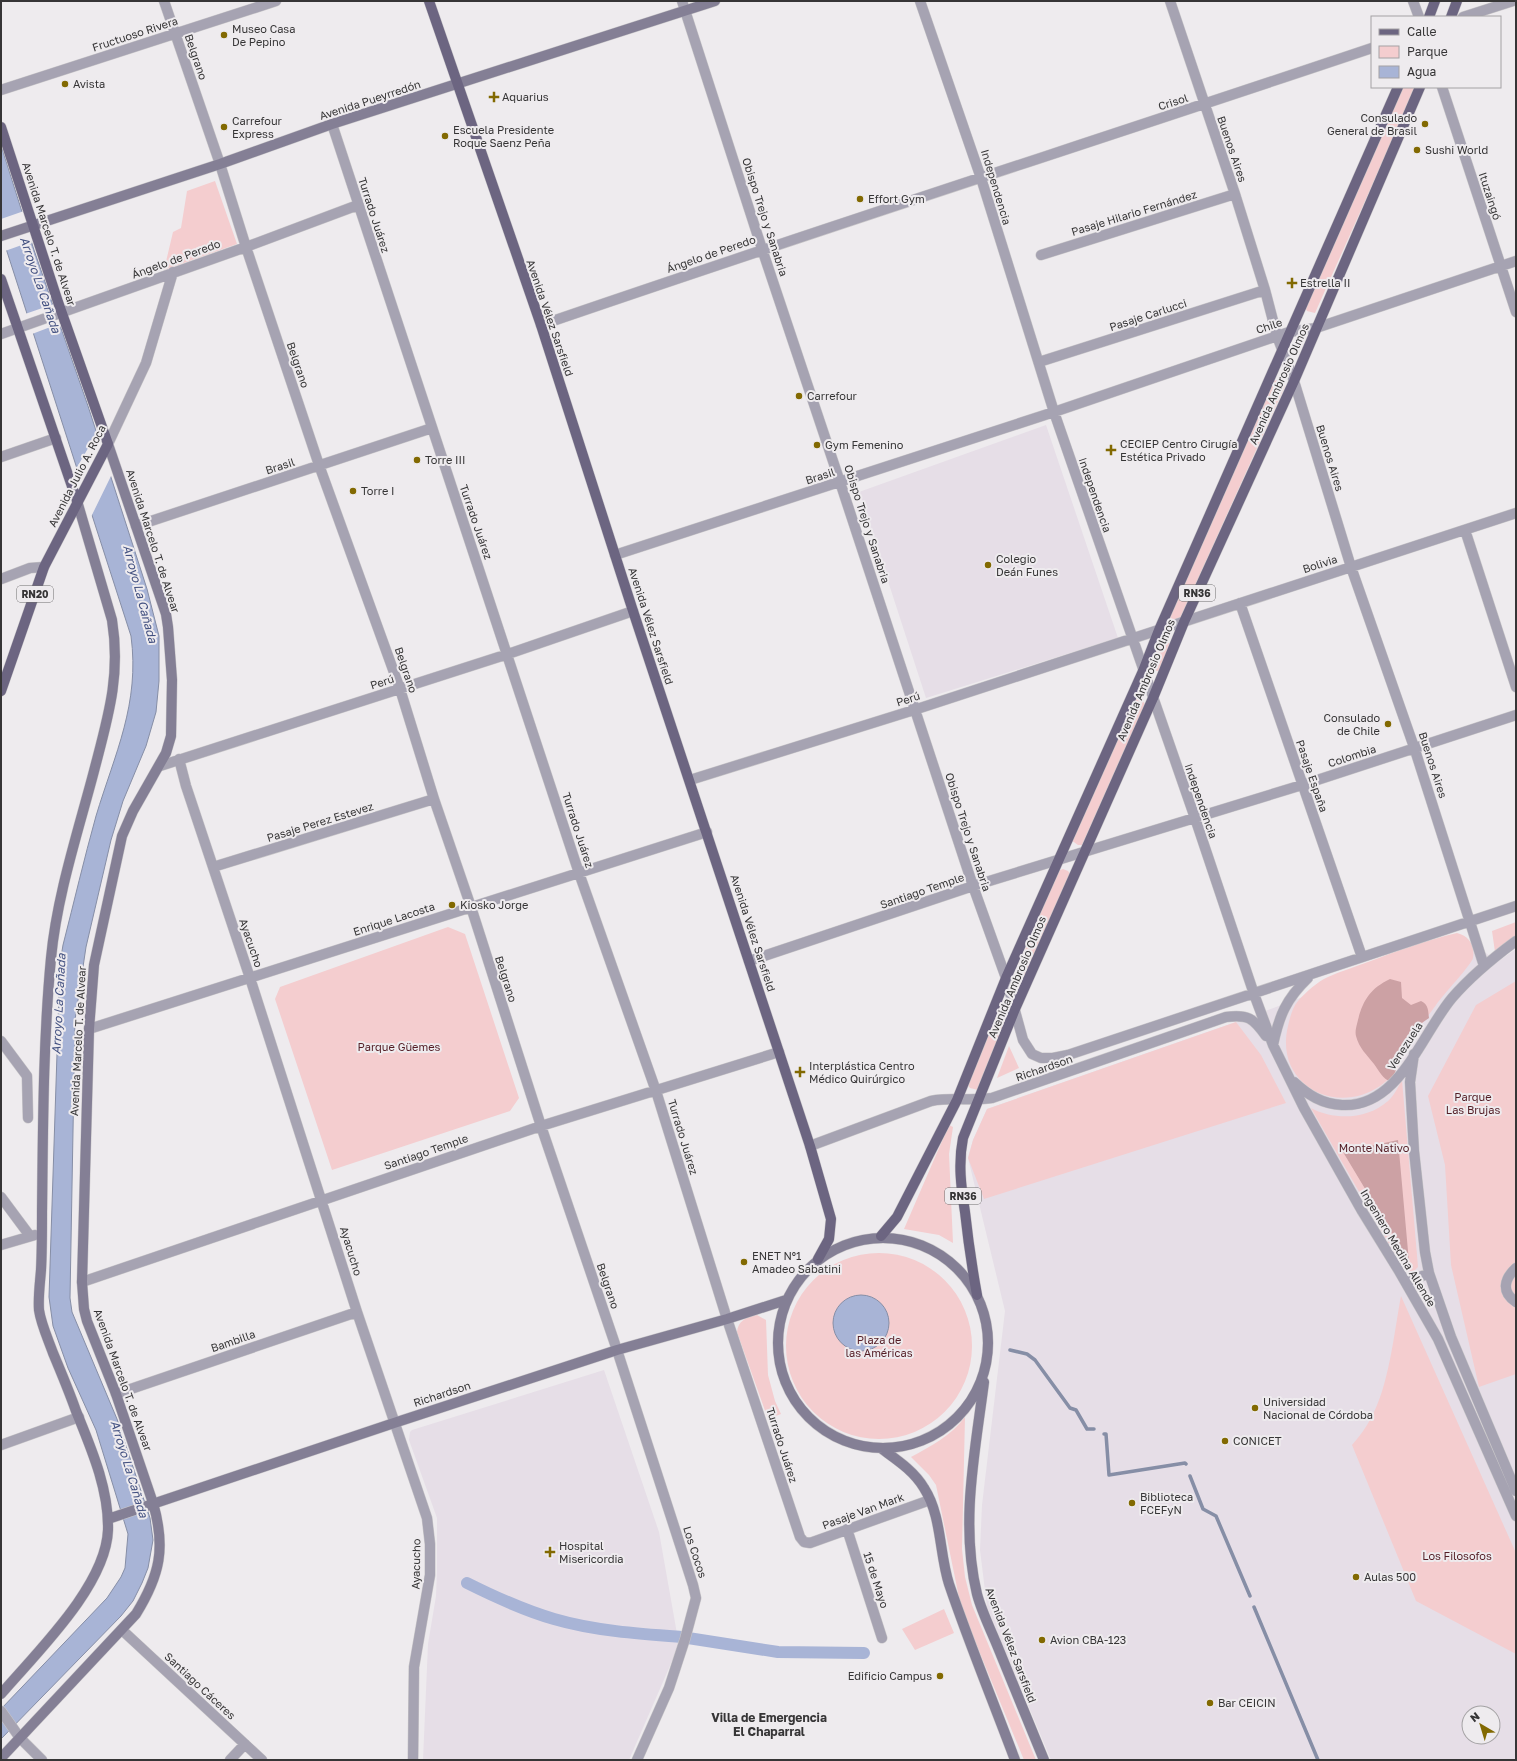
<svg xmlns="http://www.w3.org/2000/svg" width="1517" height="1761" font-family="'Golos Text',sans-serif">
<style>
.built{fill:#e6dee7;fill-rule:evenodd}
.green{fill:#f4cdcf}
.forest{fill:#cca1a4}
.water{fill:#a8b4d6;stroke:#868ea6}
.pier{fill:#eeebee}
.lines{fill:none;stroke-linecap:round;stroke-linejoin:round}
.stream{stroke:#868ea6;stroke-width:3.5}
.canal{stroke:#a8b4d6;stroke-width:12}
.minor-casing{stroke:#c9c7c9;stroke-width:11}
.secondary-casing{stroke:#c9c7c9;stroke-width:11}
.primary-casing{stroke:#c9c7c9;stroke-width:11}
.minor{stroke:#a6a3b2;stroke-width:10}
.secondary{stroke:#847f95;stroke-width:10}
.primary{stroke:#6c6581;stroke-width:10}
.poi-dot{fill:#826901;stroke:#eeebee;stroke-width:1.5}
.labels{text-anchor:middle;stroke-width:4;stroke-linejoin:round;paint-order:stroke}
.shield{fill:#eeebee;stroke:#6d6c6d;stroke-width:1}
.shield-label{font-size:10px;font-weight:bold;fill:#363536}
.poi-label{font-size:11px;fill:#363536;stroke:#eeebee;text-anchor:start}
.street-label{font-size:11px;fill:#363536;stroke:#eeebee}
.park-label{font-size:11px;fill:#541e26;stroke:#eeebee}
.water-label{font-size:12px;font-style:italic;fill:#435181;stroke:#eeebee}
.neighbourhood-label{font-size:12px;font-weight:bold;fill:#363536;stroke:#eeebee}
</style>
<rect width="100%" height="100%" fill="#eeebee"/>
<path class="built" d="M 1046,425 L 1118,638 L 926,698 L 859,492 Z
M 1460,938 L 1475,944 L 1497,962 L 1516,949 L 1516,1760 L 1051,1760 L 987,1607 L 980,1550 L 982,1505 L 1005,1311 L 968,1158 L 973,1140 L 987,1109 L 1236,1022 ZM 1469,1713 L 1493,1713 L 1493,1737 L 1469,1737 Z
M 604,1370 L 659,1532 L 679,1645 L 629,1760 L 423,1760 L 428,1644 L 436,1596 L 437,1572 L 437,1518 L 409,1440 L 410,1432 L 412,1430 Z"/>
<path class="green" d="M 1401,87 L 1416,87 L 1315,313 L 1307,311 L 1305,307 Z
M 215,181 L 237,244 L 164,270 L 173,232 L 181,228 L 187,191 Z
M 1277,380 L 1282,382 L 1285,386 L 1178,623 L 1170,620 L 1168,617 L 1274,381 Z
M 1160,640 L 1165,640 L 1171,645 L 1160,671 L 1154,671 L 1149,667 Z
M 1134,699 L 1142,700 L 1145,704 L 1082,845 L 1078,845 L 1071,840 Z
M 1063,869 L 1068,871 L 1071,875 L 1023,985 L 1019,985 L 1013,979 L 1058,871 Z
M 1516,922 L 1516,936 L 1495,952 L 1492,931 Z
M 448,927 L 465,934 L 519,1098 L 510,1111 L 332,1170 L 275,999 L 280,987 Z
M 1457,933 C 1469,936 1475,945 1473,958 C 1472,964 1442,996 1436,1005 C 1430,1014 1422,1022 1417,1032 C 1407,1050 1398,1074 1380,1086 C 1334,1117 1274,1083 1288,1026 C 1290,1018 1292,1008 1298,1001 C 1306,992 1317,982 1328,977 C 1341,971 1355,967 1368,962 C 1397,951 1427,940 1457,933 Z
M 1516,981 L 1516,1374 L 1479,1387 L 1451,1265 L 1445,1165 L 1428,1096 L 1476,1005 Z
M 1005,1004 L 1012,1007 L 978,1090 L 970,1088 L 967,1084 L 1000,1006 Z
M 1236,1022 L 1261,1055 L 1286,1103 L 984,1199 L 968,1158 L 973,1140 L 987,1109 Z
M 1009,1046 L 1019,1068 L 997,1078 Z
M 1402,1080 L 1418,1267 L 1414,1271 L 1408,1273 L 1404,1270 L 1311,1108 C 1335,1121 1368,1119 1388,1101 C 1394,1096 1398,1087 1402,1080 Z
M 949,1125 L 953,1127 L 949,1154 L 953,1243 L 939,1235 L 904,1229 Z
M786 1346a93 93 0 1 1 186 0a93 93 0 1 1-186 0Z
M 1401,1296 L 1516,1553 L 1516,1654 L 1416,1601 L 1352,1445 C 1359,1437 1366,1428 1371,1418 C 1389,1386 1394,1333 1401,1296 Z
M 757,1315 L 766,1320 L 768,1375 L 775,1401 L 781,1414 L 768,1419 L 737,1332 C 738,1321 746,1317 757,1315 Z
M 965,1417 L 962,1549 L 965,1577 L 972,1605 L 1036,1760 L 1024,1760 L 961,1607 L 936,1485 L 929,1475 L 911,1457 C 931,1446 951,1436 965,1417 Z
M 944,1609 L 954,1633 L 915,1650 L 902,1629 Z"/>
<path class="forest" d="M 1390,979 L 1401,982 L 1402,998 L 1411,1005 L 1421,1001 C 1429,1005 1428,1011 1429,1018 L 1413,1029 L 1391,1082 C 1382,1078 1380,1072 1374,1064 C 1367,1055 1359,1048 1356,1036 C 1355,1032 1356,1028 1357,1024 C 1362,1002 1369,989 1390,979 Z
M 1398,1140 L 1409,1262 L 1343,1152 Z"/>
<path class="water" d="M 1,145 L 34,250 L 88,406 L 147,589 L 159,636 L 159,681 L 156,712 L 146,746 L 123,801 L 111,840 L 86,947 L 75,1020 L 70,1298 L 72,1312 L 117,1419 L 150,1518 L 153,1540 L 148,1568 L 142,1583 L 133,1601 L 121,1616 L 1,1739 L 1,1709 L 107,1598 L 121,1577 L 125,1568 L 128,1534 L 96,1430 L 68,1368 L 53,1326 L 49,1297 L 60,963 L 63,945 C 74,902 84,859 96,816 C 115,753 140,704 131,636 L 1,233 Z
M833 1323a28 28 0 1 1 56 0a28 28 0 1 1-56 0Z"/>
<path class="pier" d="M 24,211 L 33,241 L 5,251 L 1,240 L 1,219 Z
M 54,304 L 61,323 L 32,334 L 25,314 Z
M 98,431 L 112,474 L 91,517 L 76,469 Z"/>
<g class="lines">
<path class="stream" d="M 1010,1350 L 1027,1354 L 1035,1360 L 1070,1408 L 1076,1410 L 1087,1429 L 1094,1429
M 1104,1434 L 1106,1434 L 1109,1475 L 1185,1463 L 1186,1464
M 1190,1476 L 1203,1509 L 1216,1516 L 1250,1596
M 1254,1607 L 1318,1760"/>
<path class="canal" d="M 467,1583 C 495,1597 523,1610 554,1619 C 595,1631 641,1634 683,1637
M 688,1638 L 778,1652 L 864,1653"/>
<g class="minor-casing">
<path id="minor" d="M 164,1 L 220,164 L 246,247 L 319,465 L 400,689 L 434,799 L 471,907 L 541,1126 L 617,1350 L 693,1585 L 696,1598 L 685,1639 L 669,1688 L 637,1760
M 682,1 L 762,249 L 840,482 L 973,886 L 1006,978 L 1023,1040 L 1032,1054 L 1041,1058 L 1053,1058 L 1068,1055 L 1516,906
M 920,1 L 981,178 L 1054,412 L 1195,818 L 1254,994 L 1273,1045 L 1304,1108 L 1362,1211 L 1399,1271 L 1438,1339 L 1516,1516
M 1170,1 L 1235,194 L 1265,290 L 1277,336 L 1294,381 L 1351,567 L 1414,747 L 1484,966
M 1413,1 L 1419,17
M 1463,17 L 1513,1
M 1442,87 L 1516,312
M 1,90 L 276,1
M 332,124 L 579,873 L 656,1091 L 727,1319 L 800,1537 L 804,1542 L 810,1543 L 930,1500
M 1041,255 L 1235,194
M 541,325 C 817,230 1095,141 1372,48
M 1,334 L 246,247 L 358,205
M 1039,362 L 1265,290
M 108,444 L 146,363 L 173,272
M 1,457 L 56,438
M 136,526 L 432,428
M 1465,530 L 1516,687
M 615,555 L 1054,412 L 1289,332 L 1316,328 L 1516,261
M 1,579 L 30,568 L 44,567
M 1240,603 L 1362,957
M 179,759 L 186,786 L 250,978 L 357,1312 L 427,1518 L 430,1544 L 430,1575 L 414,1667 L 413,1760
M 160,766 L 508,654 L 633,611
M 690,780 L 914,710 L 1516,513
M 213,867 L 434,799
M 749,961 L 973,886 L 1302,785 L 1516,715
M 89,1029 L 707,832
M 1,1041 L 27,1076 L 28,1118
M 1273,1045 C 1279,1016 1286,999 1308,978
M 1414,1054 L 1410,1082 L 1414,1151 L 1425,1252 L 1429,1273 L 1451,1337 L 1516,1491
M 1294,1082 C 1308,1095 1322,1104 1342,1105 C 1399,1108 1421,1035 1452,998 C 1471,976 1493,958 1516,941
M 810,1146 L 931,1101 C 951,1097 972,1101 992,1098 L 1226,1017 C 1248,1014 1253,1018 1266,1036
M 1,1197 L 30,1236
M 1,1245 L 35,1235
M 1516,1268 C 1504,1279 1501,1292 1516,1302
M 82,1282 L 541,1126 L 779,1052
M 1406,1283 L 1429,1273
M 116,1394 L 357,1312
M 1,1445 L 79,1417
M 847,1529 L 882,1638
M 122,1630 L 262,1760
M 1,1711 L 20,1738 L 42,1760
M 230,1760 L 245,1744"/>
</g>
<g class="secondary-casing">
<path id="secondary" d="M 1,236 L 220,164 L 332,124 L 715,1
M778 1343a105 105 0 1 1 210 0a105 105 0 1 1-210 0Z
M 984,1382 C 975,1452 960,1524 977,1594 C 982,1613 992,1632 999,1650 C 1014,1687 1029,1723 1044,1760
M 882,1449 C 897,1460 914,1471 924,1488 C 942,1516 939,1553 949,1584 C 969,1643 993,1701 1015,1760
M 108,1519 L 394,1423 L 617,1350 L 727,1319 L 786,1300
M 1,1694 C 36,1653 106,1586 108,1530 C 109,1489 91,1448 76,1411 C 69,1391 61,1372 53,1353 C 48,1339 41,1324 39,1310 C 38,1297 40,1283 41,1270 C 42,1251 42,1232 42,1213 C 43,1128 43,1043 51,958 C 57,895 78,832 94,771 C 108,717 121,676 112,620 L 77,501
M 1,1758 L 136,1614 C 160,1575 166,1548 153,1503 L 116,1394 L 87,1321 L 84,1309 L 82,1282 L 89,1029 L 94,965 L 122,836 L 133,811 L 166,753 L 171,736 L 172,680 L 168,627 L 166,614 L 108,444"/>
</g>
<g class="primary-casing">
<path id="primary" d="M 429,1 L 541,325 L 633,611 L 810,1146 L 831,1219 L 829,1239 L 818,1259
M 1429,17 L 1435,1
M 1451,17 L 1457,1
M 1,127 L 58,302 L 108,444 L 44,567 L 1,691
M 1,279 L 77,501
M 881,1236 L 897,1217 L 957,1100 L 1006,978 L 1143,671 L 1159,630 L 1398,87
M 977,1295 C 972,1267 968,1240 965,1212 C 961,1187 958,1163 963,1138 L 1015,1009 L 1153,698 L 1184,622 L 1294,381 L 1420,87"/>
</g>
<use href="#minor" class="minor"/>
<use href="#secondary" class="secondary"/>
<use href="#primary" class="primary"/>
</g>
<g class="poi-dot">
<circle cx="224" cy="35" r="4"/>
<circle cx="65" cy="84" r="4"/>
<path d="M492 91h4v4h4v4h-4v4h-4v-4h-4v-4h4z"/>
<circle cx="1425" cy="124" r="4"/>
<circle cx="224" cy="127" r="4"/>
<circle cx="445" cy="136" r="4"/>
<circle cx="1417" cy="150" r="4"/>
<circle cx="860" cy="199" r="4"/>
<path d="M1290 277h4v4h4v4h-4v4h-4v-4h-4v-4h4z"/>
<circle cx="799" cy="396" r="4"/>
<circle cx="817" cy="445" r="4"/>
<path d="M1109 444h4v4h4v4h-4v4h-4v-4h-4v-4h4z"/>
<circle cx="417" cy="460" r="4"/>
<circle cx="353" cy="491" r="4"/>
<circle cx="988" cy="565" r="4"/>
<circle cx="1388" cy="724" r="4"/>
<circle cx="452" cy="905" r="4"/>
<path d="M798 1066h4v4h4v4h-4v4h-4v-4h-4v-4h4z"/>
<circle cx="744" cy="1262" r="4"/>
<circle cx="1255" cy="1408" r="4"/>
<circle cx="1225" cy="1441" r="4"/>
<circle cx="1132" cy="1503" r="4"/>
<path d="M548 1546h4v4h4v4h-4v4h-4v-4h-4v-4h4z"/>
<circle cx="1356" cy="1577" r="4"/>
<circle cx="1042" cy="1640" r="4"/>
<circle cx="940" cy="1676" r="4"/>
<circle cx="1210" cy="1703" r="4"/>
</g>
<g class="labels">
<g class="shield">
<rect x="1179" y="585" width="36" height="16" rx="3"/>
<rect x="17" y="586" width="36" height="16" rx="3"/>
<rect x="945" y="1188" width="36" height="16" rx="3"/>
</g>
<g class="shield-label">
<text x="1197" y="597">RN36</text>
<text x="35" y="598">RN20</text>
<text x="963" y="1200">RN36</text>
</g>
<g class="poi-label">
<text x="232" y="33">Museo Casa<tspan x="232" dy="13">De Pepino</tspan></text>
<text x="73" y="88">Avista</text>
<text x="502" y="101">Aquarius</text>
<text x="1417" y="122" text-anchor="end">Consulado<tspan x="1417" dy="13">General de Brasil</tspan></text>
<text x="232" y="125">Carrefour<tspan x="232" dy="13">Express</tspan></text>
<text x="453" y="134">Escuela Presidente<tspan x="453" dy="13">Roque Saenz Peña</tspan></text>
<text x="1425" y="154">Sushi World</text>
<text x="868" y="203">Effort Gym</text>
<text x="1300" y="287">Estrella II</text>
<text x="807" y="400">Carrefour</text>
<text x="1120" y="448">CECIEP Centro Cirugía<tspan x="1120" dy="13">Estética Privado</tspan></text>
<text x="825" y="449">Gym Femenino</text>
<text x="425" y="464">Torre III</text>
<text x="361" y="495">Torre I</text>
<text x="996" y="563">Colegio<tspan x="996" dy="13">Deán Funes</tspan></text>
<text x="1380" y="722" text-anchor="end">Consulado<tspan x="1380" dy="13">de Chile</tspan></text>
<text x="460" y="909">Kiosko Jorge</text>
<text x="809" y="1070">Interplástica Centro<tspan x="809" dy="13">Médico Quirúrgico</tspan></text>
<text x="752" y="1260">ENET N°1<tspan x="752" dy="13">Amadeo Sabatini</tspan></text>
<text x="1263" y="1406">Universidad<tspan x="1263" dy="13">Nacional de Córdoba</tspan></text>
<text x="1233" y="1445">CONICET</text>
<text x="1140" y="1501">Biblioteca<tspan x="1140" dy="13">FCEFyN</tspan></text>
<text x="559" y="1550">Hospital<tspan x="559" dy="13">Misericordia</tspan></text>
<text x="1364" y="1581">Aulas 500</text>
<text x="1050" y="1644">Avion CBA-123</text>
<text x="932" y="1680" text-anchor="end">Edificio Campus</text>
<text x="1218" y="1707">Bar CEICIN</text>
</g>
<g class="street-label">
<text transform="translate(135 34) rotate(-18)" y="4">Fructuoso Rivera</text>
<text transform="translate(196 57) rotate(71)" y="4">Belgrano</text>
<text transform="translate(370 100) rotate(-18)" y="4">Avenida Pueyrredón</text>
<text transform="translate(1173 102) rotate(-18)" y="4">Crisol</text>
<text transform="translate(1232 149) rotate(71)" y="4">Buenos Aires</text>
<text transform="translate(996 187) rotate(73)" y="4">Independencia</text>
<text transform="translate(1490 196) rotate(72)" y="4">Ituzaingó</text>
<text transform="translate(1134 213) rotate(-17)" y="4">Pasaje Hilario Fernández</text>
<text transform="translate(374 215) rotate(72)" y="4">Turrado Juárez</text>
<text transform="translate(765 217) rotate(72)" y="4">Obispo Trejo y Sanabria</text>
<text transform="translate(49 234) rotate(72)" y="4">Avenida Marcelo T. de Alvear</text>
<text transform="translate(711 254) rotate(-19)" y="4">Ángelo de Peredo</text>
<text transform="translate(176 259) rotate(-20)" y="4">Ángelo de Peredo</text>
<text transform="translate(1148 315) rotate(-18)" y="4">Pasaje Carlucci</text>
<text transform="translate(550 318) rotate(71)" y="4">Avenida Vélez Sarsfield</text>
<text transform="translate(1269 326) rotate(-18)" y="4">Chile</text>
<text transform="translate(298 365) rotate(71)" y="4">Belgrano</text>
<text transform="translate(1279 384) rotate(-66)" y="4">Avenida Ambrosio Olmos</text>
<text transform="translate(1330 458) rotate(73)" y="4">Buenos Aires</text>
<text transform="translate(280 466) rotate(-18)" y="4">Brasil</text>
<text transform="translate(77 476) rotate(-63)" y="4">Avenida Julio A. Roca</text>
<text transform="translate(820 476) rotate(-18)" y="4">Brasil</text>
<text transform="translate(1095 495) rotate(71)" y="4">Independencia</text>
<text transform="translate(476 522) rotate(71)" y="4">Turrado Juárez</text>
<text transform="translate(867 524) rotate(72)" y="4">Obispo Trejo y Sanabria</text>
<text transform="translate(153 541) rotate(72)" y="4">Avenida Marcelo T. de Alvear</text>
<text transform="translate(1320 564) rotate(-18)" y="4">Bolivia</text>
<text transform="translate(651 626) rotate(72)" y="4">Avenida Vélez Sarsfield</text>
<text transform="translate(406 670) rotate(71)" y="4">Belgrano</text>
<text transform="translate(1146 680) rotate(-67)" y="4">Avenida Ambrosio Olmos</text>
<text transform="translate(382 682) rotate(-18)" y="4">Perú</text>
<text transform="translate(908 699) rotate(-18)" y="4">Perú</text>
<text transform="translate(1352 756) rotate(-18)" y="4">Colombia</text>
<text transform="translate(1433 765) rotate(72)" y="4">Buenos Aires</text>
<text transform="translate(1312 776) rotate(71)" y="4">Pasaje España</text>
<text transform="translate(1201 801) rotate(71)" y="4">Independencia</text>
<text transform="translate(320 822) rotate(-17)" y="4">Pasaje Perez Estevez</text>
<text transform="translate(578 830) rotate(72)" y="4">Turrado Juárez</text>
<text transform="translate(968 832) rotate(72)" y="4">Obispo Trejo y Sanabria</text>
<text transform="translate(922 891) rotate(-19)" y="4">Santiago Temple</text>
<text transform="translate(394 919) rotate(-18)" y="4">Enrique Lacosta</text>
<text transform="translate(753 933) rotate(72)" y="4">Avenida Vélez Sarsfield</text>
<text transform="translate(251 943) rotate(71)" y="4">Ayacucho</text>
<text transform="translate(1017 977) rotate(-67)" y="4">Avenida Ambrosio Olmos</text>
<text transform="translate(506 979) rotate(72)" y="4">Belgrano</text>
<text transform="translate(78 1041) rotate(-87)" y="4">Avenida Marcelo T. de Alvear</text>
<text transform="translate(1405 1046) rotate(-57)" y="4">Venezuela</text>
<text transform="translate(1044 1068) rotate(-19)" y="4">Richardson</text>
<text transform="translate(683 1137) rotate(73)" y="4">Turrado Juárez</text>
<text transform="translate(426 1152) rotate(-19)" y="4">Santiago Temple</text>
<text transform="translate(1398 1248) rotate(59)" y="4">Ingeniero Medina Allende</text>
<text transform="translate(351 1251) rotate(73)" y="4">Ayacucho</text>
<text transform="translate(608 1286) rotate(71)" y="4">Belgrano</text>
<text transform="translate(233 1341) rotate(-19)" y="4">Bambilla</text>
<text transform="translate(123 1380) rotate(70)" y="4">Avenida Marcelo T. de Alvear</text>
<text transform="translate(442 1394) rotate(-18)" y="4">Richardson</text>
<text transform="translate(782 1445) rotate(72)" y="4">Turrado Juárez</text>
<text transform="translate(863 1511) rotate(-20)" y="4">Pasaje Van Mark</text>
<text transform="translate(695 1552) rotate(72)" y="4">Los Cocos</text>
<text transform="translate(416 1564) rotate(-89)" y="4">Ayacucho</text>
<text transform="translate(876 1580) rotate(72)" y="4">15 de Mayo</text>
<text transform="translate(1011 1645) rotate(69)" y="4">Avenida Vélez Sarsfield</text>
<text transform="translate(200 1686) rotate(43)" y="4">Santiago Cáceres</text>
</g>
<g class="park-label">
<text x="399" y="1051">Parque Güemes</text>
<text x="1473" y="1101">Parque<tspan x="1473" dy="13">Las Brujas</tspan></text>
<text x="1374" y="1152">Monte Nativo</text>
<text x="879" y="1344">Plaza de<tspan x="879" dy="13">las Américas</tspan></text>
<text x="1457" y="1560">Los Filosofos</text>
</g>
<g class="water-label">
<text transform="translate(40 285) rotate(71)" y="4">Arroyo La Cañada</text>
<text transform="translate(140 594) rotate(75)" y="4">Arroyo La Cañada</text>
<text transform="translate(59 1004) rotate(-87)" y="4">Arroyo La Cañada</text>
<text transform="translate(129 1469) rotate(73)" y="4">Arroyo La Cañada</text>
</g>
<g class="neighbourhood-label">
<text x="769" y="1722">Villa de Emergencia<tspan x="769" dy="14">El Chaparral</tspan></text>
</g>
</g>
<rect width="1517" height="1761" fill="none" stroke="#363536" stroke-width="4"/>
<rect x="1371" y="16" width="130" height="72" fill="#eeebee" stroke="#a4a2a4"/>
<rect x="1379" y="29" width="20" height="6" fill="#6c6581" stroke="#a4a2a4"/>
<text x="1407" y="36" font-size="12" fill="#363536">Calle</text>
<rect x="1379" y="46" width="20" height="12" fill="#f4cdcf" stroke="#a4a2a4"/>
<text x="1407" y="56" font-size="12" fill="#363536">Parque</text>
<rect x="1379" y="66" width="20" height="12" fill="#a8b4d6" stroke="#a4a2a4"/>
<text x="1407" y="76" font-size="12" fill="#363536">Agua</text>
<g transform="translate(1481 1725) rotate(322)"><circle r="19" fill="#eeebee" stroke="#a4a2a4"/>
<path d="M0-3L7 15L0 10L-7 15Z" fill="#826901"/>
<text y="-6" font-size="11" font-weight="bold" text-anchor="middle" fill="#363536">N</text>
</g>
</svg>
